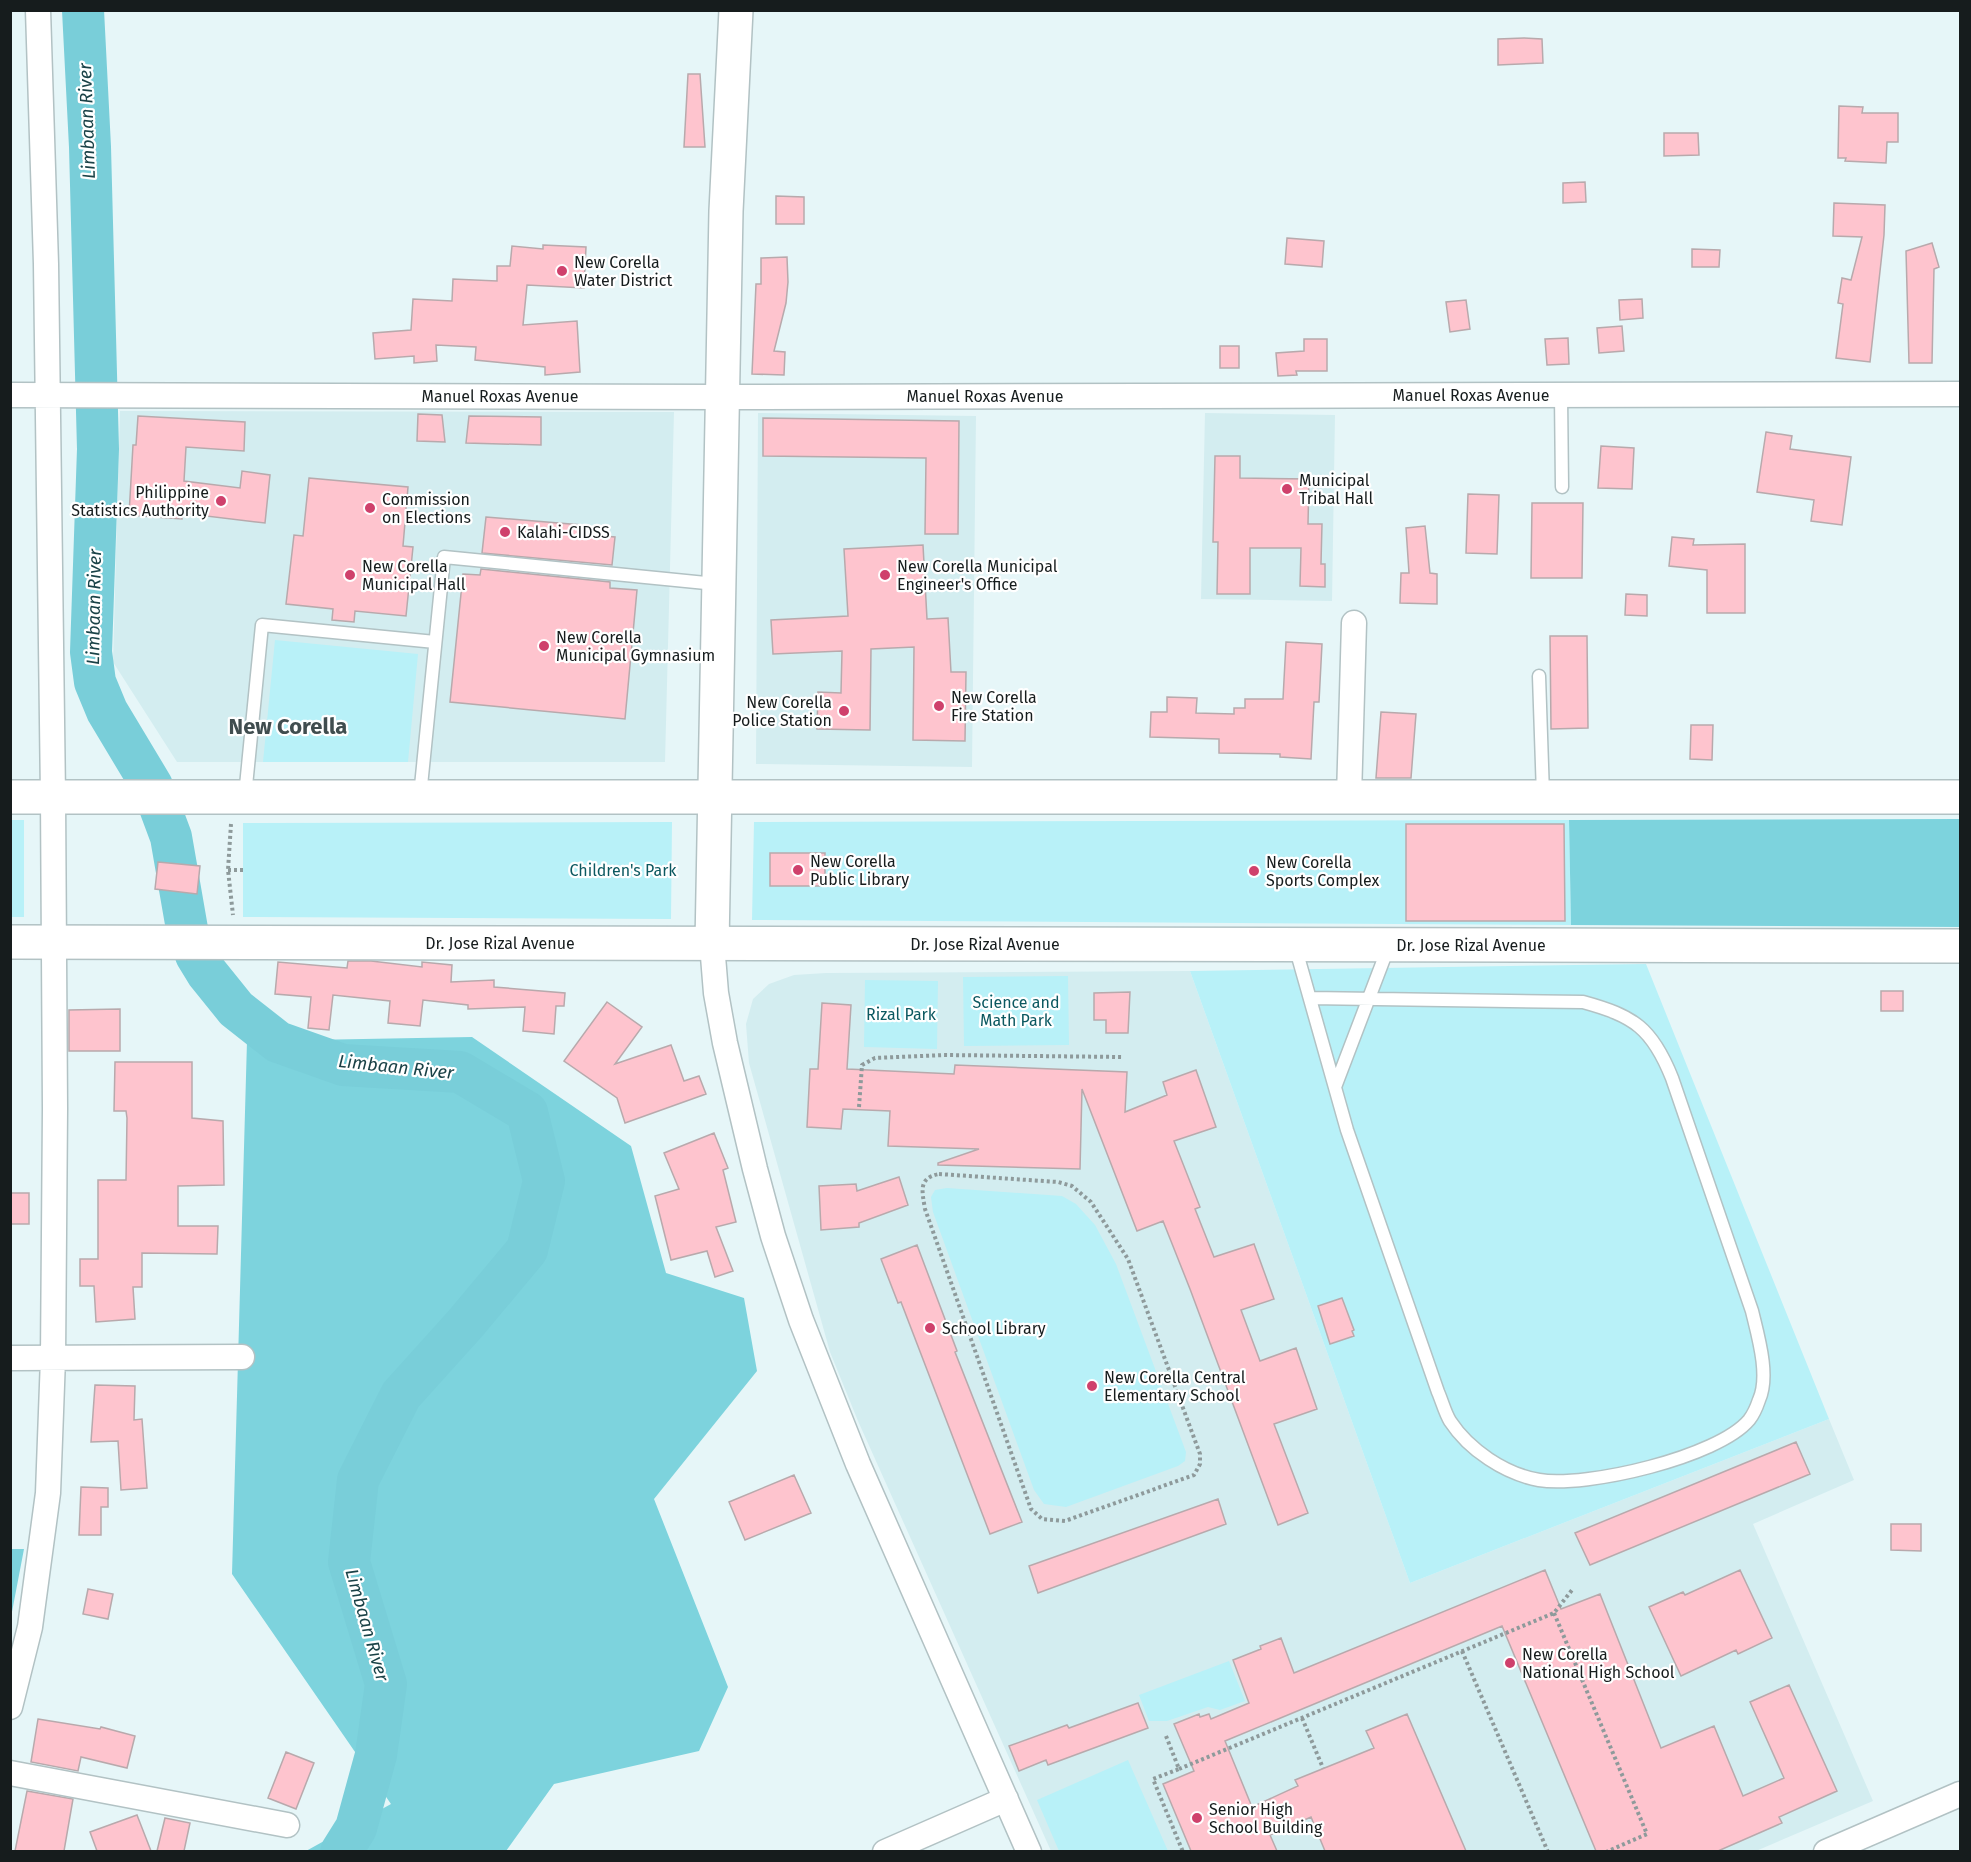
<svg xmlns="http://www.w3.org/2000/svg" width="1971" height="1862" font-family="'Fira Sans',sans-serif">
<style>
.built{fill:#d3edf0}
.green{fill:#b8f1f8}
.forest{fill:#7dd3dd}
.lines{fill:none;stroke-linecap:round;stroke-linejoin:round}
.river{stroke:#79ced9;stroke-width:42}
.building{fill:#fec4ce;stroke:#b8a9ac;stroke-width:1.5}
.lane-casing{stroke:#b2c2c4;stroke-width:15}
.street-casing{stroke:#b2c2c4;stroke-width:27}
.secondary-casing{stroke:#b2c2c4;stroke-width:36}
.path{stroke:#8e9a9b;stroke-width:4;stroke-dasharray:3 3;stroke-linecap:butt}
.lane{stroke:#fff;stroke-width:12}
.street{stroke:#fff;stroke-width:24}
.secondary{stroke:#fff;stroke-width:33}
.poi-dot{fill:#cf416c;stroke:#fff;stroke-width:2}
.labels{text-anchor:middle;stroke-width:4.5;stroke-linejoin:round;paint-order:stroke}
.poi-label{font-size:16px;fill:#161c1d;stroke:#fff;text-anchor:start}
.street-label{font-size:16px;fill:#161c1d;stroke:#fff}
.park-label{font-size:16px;fill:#0b5860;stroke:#fff}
.water-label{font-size:18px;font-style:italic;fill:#1a4247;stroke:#fff}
.district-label{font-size:22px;font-weight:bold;fill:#404d4f;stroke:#fff}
</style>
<rect width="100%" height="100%" fill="#e6f6f8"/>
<path class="built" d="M 120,411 L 674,412 L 665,762 L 177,762 L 113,662 Z
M 758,413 L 976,416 L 972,767 L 756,764 Z
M 1205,413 L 1335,415 L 1332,601 L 1201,599 Z
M 1190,971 L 1410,1583 L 1829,1419 L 1854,1480 L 1753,1524 L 1873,1801 L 1756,1851 L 1051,1851 L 858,1421 L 830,1352 L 749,1063 L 746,1024 L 753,999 L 769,984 L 794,975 L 826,973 Z"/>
<path class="green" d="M 275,640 L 418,654 L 408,762 L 263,762 Z
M 11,820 L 24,820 L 24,917 L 11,917 Z
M 1569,820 L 1571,925 L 752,920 L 754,822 Z
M 672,822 L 671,919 L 243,917 L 243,823 Z
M 1646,964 L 1829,1419 L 1410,1583 L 1190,971 Z
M 1068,976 L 1069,1045 L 964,1046 L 963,977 Z
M 865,980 L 938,981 L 937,1049 L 864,1047 Z
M 947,1188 L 1062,1196 L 1076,1204 L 1095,1225 L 1116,1264 L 1186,1452 L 1185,1461 L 1178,1466 L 1066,1507 L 1044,1504 L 1034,1490 L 933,1212 L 931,1197 L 935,1190 Z
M 1229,1661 L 1245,1701 L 1220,1710 L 1208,1707 L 1167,1721 L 1149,1721 L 1139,1695 Z
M 1128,1760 L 1168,1851 L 1059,1851 L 1037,1800 Z"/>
<path class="forest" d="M 1960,819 L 1960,927 L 1571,925 L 1569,820 Z
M 472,1037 L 631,1146 L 666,1273 L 744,1298 L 757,1371 L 654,1499 L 728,1687 L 699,1751 L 554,1784 L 506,1851 L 306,1851 L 391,1804 L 232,1574 L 247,1041 Z
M 11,1549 L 24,1549 L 11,1617 L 10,1549 Z"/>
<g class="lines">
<path class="river" d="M 83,10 L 90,147 L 98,449 L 91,652 L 95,682 L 107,711 L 152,786 L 171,837 L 187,929 L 196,955 L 207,973 L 236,1009 L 278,1042 L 343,1065 L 460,1072 L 527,1112 L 544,1181 L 527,1250 L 465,1324 L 401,1395 L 358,1480 L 349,1562 L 386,1684 L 376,1755 L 356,1828 L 341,1852"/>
</g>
<path class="building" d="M 1524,38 L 1542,39 L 1543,63 L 1498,65 L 1498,39 Z
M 688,74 L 700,74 L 705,147 L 684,147 Z
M 1839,106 L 1863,107 L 1862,113 L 1898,113 L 1898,142 L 1887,142 L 1886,163 L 1845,161 L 1846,158 L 1838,158 Z
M 1664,133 L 1698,133 L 1699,155 L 1664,156 Z
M 1585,182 L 1586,202 L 1563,203 L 1563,183 Z
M 776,196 L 804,197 L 804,224 L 776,224 Z
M 1834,203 L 1885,205 L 1884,235 L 1870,362 L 1836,358 L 1843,304 L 1838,303 L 1842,278 L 1851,280 L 1862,237 L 1833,236 Z
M 1287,238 L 1324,241 L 1322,267 L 1285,264 Z
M 1932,243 L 1939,267 L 1934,269 L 1932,363 L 1909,363 L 1906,251 Z
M 543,245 L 586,247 L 584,288 L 527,285 L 523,325 L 577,321 L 580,372 L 545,375 L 545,367 L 475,360 L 476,347 L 436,345 L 437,361 L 414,363 L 414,356 L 375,359 L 373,333 L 411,330 L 413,299 L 452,301 L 453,279 L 497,281 L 497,266 L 510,266 L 512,246 L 543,249 Z
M 1692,249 L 1720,250 L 1719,267 L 1692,267 Z
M 787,257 L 788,282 L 786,303 L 774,351 L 785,352 L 784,375 L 752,374 L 756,284 L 761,284 L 761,258 Z
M 1642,299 L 1643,318 L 1620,320 L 1619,300 Z
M 1466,300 L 1470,329 L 1450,332 L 1446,302 Z
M 1622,326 L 1624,351 L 1599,353 L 1597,328 Z
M 1568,338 L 1569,364 L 1547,365 L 1545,339 Z
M 1304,339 L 1327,339 L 1327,371 L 1296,371 L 1297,375 L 1278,376 L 1276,353 L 1304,351 Z
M 1220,346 L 1239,346 L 1239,368 L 1220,368 Z
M 418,414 L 442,415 L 445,442 L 417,441 Z
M 138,416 L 245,422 L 244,451 L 186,447 L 184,481 L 240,488 L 242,471 L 270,475 L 265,523 L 182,513 L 182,519 L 129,515 L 133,445 L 136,445 Z
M 469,416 L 541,417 L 541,445 L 466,443 Z
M 763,418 L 959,421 L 958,534 L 925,534 L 926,458 L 763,456 Z
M 1766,432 L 1792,436 L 1790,449 L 1851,457 L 1842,525 L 1811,521 L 1814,500 L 1757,492 Z
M 1601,446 L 1634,448 L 1632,489 L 1598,488 Z
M 1215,456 L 1240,456 L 1240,478 L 1309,479 L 1308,524 L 1322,524 L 1321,564 L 1325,564 L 1325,587 L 1300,586 L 1301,548 L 1250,548 L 1250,594 L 1217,594 L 1218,542 L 1213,542 Z
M 309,478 L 408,487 L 403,546 L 413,547 L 406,616 L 355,611 L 354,622 L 332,620 L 333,609 L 286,604 L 294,535 L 303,536 Z
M 1468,494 L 1499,495 L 1497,554 L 1466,553 Z
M 1532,503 L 1583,503 L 1582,578 L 1531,578 Z
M 486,517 L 582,525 L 581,534 L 615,537 L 612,565 L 482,553 Z
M 1425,526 L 1430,573 L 1437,574 L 1437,604 L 1400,603 L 1401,573 L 1409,573 L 1406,528 Z
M 1672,537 L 1694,539 L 1693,545 L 1745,544 L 1745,613 L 1707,613 L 1707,570 L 1669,566 Z
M 923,545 L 927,619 L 948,618 L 951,672 L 966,672 L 965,741 L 913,740 L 914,647 L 871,649 L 870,730 L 817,729 L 818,692 L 841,693 L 842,651 L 773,654 L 771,620 L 848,616 L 844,549 Z
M 481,569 L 610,582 L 610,588 L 637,590 L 625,719 L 450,702 L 463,574 L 480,575 Z
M 1626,594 L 1647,595 L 1647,616 L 1625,615 Z
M 1550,636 L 1587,636 L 1588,728 L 1551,729 Z
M 1286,642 L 1322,644 L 1319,702 L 1314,702 L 1311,759 L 1280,757 L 1280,754 L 1219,753 L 1219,739 L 1150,737 L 1151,712 L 1167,712 L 1167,697 L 1197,698 L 1196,713 L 1234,714 L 1234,708 L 1245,708 L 1245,699 L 1283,699 Z
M 1381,712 L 1416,714 L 1411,778 L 1376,778 Z
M 1691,725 L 1713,725 L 1712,760 L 1690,759 Z
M 1406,824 L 1564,824 L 1565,921 L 1406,921 Z
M 770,853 L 825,853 L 825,886 L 770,886 Z
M 158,862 L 200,866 L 197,894 L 155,889 Z
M 348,961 L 371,961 L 422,967 L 422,962 L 452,965 L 451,982 L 494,980 L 494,987 L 565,993 L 564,1006 L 556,1006 L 554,1034 L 523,1031 L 525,1007 L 468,1009 L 468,1005 L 423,1000 L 420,1026 L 388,1023 L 390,1001 L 333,995 L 329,1030 L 308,1028 L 311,997 L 275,994 L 278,962 L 347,968 Z
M 1881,991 L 1903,991 L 1903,1011 L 1881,1011 Z
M 1130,992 L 1128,1033 L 1106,1033 L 1106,1020 L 1094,1020 L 1094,993 Z
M 607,1002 L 642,1027 L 615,1064 L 671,1045 L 684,1081 L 699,1076 L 706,1094 L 625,1123 L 617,1098 L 564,1061 Z
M 822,1003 L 851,1005 L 847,1069 L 954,1074 L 955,1065 L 1127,1072 L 1125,1112 L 1167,1095 L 1163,1082 L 1196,1070 L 1216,1127 L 1174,1141 L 1200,1207 L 1195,1209 L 1214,1257 L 1254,1244 L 1274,1299 L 1241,1310 L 1260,1361 L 1296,1348 L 1317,1409 L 1274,1424 L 1308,1513 L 1278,1525 L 1190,1289 L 1163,1221 L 1137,1231 L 1082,1089 L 1080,1169 L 938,1165 L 938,1163 L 979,1149 L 888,1146 L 890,1111 L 843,1109 L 841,1129 L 807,1127 L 810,1069 L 818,1069 Z
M 120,1009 L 120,1051 L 69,1051 L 69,1010 Z
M 115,1062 L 192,1062 L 192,1118 L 223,1121 L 224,1185 L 178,1186 L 178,1226 L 218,1226 L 217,1254 L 142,1253 L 142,1287 L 133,1287 L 135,1319 L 96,1322 L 94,1286 L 80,1286 L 80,1259 L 98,1259 L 98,1180 L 126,1180 L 127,1118 L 126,1111 L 114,1111 Z
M 714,1133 L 728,1168 L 723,1170 L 736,1222 L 716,1227 L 733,1271 L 715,1277 L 707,1251 L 671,1260 L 655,1196 L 679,1189 L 664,1153 Z
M 899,1177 L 908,1205 L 859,1223 L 859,1227 L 821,1230 L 819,1186 L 856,1184 L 857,1191 Z
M 10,1193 L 29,1193 L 29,1224 L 10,1224 Z
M 917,1245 L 957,1351 L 955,1352 L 1022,1522 L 990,1534 L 901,1302 L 898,1303 L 881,1259 Z
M 1342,1298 L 1354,1330 L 1352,1331 L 1354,1336 L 1330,1344 L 1318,1306 Z
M 95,1385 L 135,1386 L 134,1420 L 142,1419 L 147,1488 L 121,1490 L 118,1441 L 91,1442 Z
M 1796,1442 L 1810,1474 L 1590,1565 L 1575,1533 Z
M 794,1475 L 811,1513 L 745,1540 L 729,1502 Z
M 81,1487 L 108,1488 L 108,1507 L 101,1507 L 101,1535 L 79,1535 Z
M 1218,1499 L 1226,1524 L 1038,1593 L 1029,1566 Z
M 1891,1524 L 1921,1524 L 1921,1551 L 1891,1550 Z
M 1545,1570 L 1561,1609 L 1600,1594 L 1661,1748 L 1714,1726 L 1743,1796 L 1784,1778 L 1750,1702 L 1789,1685 L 1837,1791 L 1779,1817 L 1782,1823 L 1718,1851 L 1596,1851 L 1502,1626 L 1225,1741 L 1252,1807 L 1298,1786 L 1295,1780 L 1374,1748 L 1366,1731 L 1407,1714 L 1466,1851 L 1325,1851 L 1311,1817 L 1270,1835 L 1277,1851 L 1191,1851 L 1163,1784 L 1194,1771 L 1174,1724 L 1199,1714 L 1200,1717 L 1209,1714 L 1211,1719 L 1249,1703 L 1233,1660 L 1261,1649 L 1260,1646 L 1281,1638 L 1294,1673 Z
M 1740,1570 L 1772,1638 L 1738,1654 L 1736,1650 L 1681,1676 L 1649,1607 L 1683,1592 L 1685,1595 Z
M 88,1589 L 113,1594 L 108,1619 L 83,1614 Z
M 1138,1703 L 1148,1728 L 1048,1765 L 1046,1760 L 1019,1771 L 1009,1746 L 1067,1725 L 1069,1728 Z
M 38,1719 L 100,1729 L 101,1727 L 135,1736 L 127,1768 L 81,1757 L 78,1771 L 31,1762 Z
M 286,1752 L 314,1763 L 296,1809 L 268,1798 Z
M 27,1791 L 73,1799 L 64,1851 L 15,1851 Z
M 137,1815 L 151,1851 L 97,1851 L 90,1832 Z
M 165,1818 L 190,1823 L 184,1851 L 157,1851 Z"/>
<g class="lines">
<g class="lane-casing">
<path id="lane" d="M 1561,395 L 1562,487
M 1539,676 L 1543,795
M 245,796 L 262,625 L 435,642
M 420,796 L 444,557 L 716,584
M 1295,946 L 1347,1130 L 1438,1392 C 1442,1401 1445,1413 1450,1421 C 1469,1450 1505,1474 1539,1480 C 1586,1488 1718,1457 1749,1420 C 1753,1415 1757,1406 1759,1400 C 1770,1376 1758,1336 1752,1311 L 1672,1078 C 1652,1028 1634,1016 1583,1002 L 1310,998
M 1335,1087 L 1388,948"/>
</g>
<g class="street-casing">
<path id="street" d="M 10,395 L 722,397 L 1960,394
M 1349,797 L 1354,623
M 712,944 L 716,993 L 725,1043 L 755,1169 L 773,1236 L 801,1320 L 858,1464 L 1029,1852
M 10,1358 L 242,1357
M 10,1707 L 30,1627 L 48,1493 L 53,1358 L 55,1109 L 53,797 L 46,264 L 38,10
M 10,1773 L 287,1825
M 885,1852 L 1006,1799
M 1826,1852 L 1960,1794"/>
</g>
<g class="secondary-casing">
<path id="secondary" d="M 10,797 L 1960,797
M 10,942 L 1960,946
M 712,944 L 726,211 L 736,10"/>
</g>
<path class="path" d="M 231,824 L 228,870 L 233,915
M 228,870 L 243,870
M 859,1107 L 862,1065 L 875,1058 L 944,1055 L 1122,1057
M 939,1174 L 1058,1182 L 1072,1186 L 1091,1202 L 1128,1259 L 1200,1454 L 1200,1464 L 1194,1475 L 1065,1521 L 1042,1519 L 1031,1509 L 925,1209 C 922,1191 918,1178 939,1174 Z
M 1554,1613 L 1647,1834 L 1606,1852
M 1462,1651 L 1548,1852
M 1302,1718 L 1323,1768
M 1166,1736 L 1179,1769 L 1153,1779 L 1183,1852
M 1179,1769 L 1554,1613 L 1572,1590"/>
<use href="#lane" class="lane"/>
<use href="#street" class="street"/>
<use href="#secondary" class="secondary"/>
</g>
<g class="poi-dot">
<circle cx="562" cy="271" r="6"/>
<circle cx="1287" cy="489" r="6"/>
<circle cx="221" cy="501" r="6"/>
<circle cx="370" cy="508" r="6"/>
<circle cx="505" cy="532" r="6"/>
<circle cx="350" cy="575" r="6"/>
<circle cx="885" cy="575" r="6"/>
<circle cx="544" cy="646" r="6"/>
<circle cx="939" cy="706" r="6"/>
<circle cx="844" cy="711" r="6"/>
<circle cx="798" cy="870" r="6"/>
<circle cx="1254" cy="871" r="6"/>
<circle cx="930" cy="1328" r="6"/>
<circle cx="1092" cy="1386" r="6"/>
<circle cx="1510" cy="1663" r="6"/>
<circle cx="1197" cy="1818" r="6"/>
</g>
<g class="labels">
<g class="poi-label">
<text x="574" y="268">New Corella<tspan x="574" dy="18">Water District</tspan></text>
<text x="1299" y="486">Municipal<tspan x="1299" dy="18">Tribal Hall</tspan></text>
<text x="209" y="498" text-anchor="end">Philippine<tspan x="209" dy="18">Statistics Authority</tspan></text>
<text x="382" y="505">Commission<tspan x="382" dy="18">on Elections</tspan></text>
<text x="517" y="538">Kalahi-CIDSS</text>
<text x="362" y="572">New Corella<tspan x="362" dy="18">Municipal Hall</tspan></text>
<text x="897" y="572">New Corella Municipal<tspan x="897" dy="18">Engineer's Office</tspan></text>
<text x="556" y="643">New Corella<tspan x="556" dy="18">Municipal Gymnasium</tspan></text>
<text x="951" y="703">New Corella<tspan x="951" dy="18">Fire Station</tspan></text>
<text x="832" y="708" text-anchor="end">New Corella<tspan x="832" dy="18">Police Station</tspan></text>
<text x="810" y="867">New Corella<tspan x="810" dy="18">Public Library</tspan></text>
<text x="1266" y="868">New Corella<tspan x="1266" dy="18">Sports Complex</tspan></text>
<text x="942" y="1334">School Library</text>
<text x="1104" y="1383">New Corella Central<tspan x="1104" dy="18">Elementary School</tspan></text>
<text x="1522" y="1660">New Corella<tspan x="1522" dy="18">National High School</tspan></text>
<text x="1209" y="1815">Senior High<tspan x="1209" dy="18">School Building</tspan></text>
</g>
<g class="street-label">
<text x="1471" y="401">Manuel Roxas Avenue</text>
<text x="500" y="402">Manuel Roxas Avenue</text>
<text x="985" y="402">Manuel Roxas Avenue</text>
<text x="500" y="949">Dr. Jose Rizal Avenue</text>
<text x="985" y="950">Dr. Jose Rizal Avenue</text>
<text x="1471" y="951">Dr. Jose Rizal Avenue</text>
</g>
<g class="park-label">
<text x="623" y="876">Children's Park</text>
<text x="1016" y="1008">Science and<tspan x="1016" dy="18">Math Park</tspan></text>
<text x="901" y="1020">Rizal Park</text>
</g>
<g class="water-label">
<text transform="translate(87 121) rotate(-92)" y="6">Limbaan River</text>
<text transform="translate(94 607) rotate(-89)" y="6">Limbaan River</text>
<text transform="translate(396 1067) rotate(6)" y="6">Limbaan River</text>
<text transform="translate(367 1625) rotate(74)" y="6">Limbaan River</text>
</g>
<g class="district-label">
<text x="288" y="734">New Corella</text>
</g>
</g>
<rect width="1971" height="1862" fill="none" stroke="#161c1d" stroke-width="24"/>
</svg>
